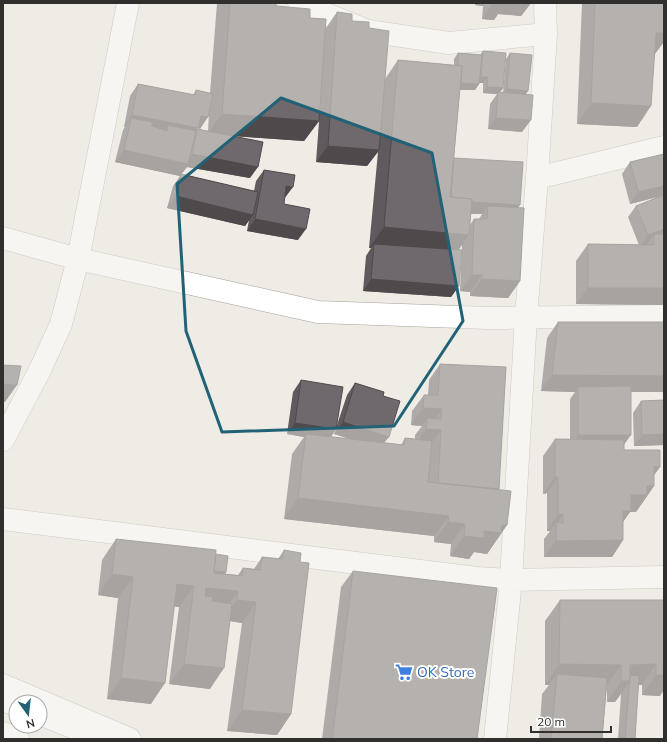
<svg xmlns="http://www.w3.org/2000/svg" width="667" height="742" font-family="Mulish,sans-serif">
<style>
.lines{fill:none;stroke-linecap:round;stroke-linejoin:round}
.minor-casing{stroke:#a5a29c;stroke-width:23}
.highway-casing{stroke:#a5a29c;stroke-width:23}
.minor{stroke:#fff;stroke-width:22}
.highway{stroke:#fff;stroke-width:22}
.wall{fill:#5f5a5e;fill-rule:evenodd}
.shaded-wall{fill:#4e4a4c}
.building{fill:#6f696d;stroke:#4e4a4c}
.marked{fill:none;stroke:#216277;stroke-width:3;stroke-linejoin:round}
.labels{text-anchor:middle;stroke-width:4;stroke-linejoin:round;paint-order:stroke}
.shop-label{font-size:14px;fill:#366cbe;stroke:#fff;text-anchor:start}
</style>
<rect width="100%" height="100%" fill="#eeece5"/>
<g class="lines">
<g class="minor-casing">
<path id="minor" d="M 299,3 L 368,31 L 449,43 L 546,34
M 537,178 L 664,147
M 3,238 L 78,259 L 318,312 L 488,318 L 664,316
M 3,440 L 40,370 L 61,324 L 78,259 L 128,3
M 3,519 L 477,578 L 511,580 L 664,577
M 3,685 L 130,739
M 495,739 L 511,580 L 526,317 L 537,178 L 546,34 L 545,3"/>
</g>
<g class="highway-casing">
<path id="highway" d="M 3,700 L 16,705
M 40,714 L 102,739
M 3,733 L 18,739"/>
</g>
<use href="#minor" class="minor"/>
<use href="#highway" class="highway"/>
</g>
<path class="wall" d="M 217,3 L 276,3 L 276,6 L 310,18 L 326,28 L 337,12 L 352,21 L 369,28 L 385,79 L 398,60 L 454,65 L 454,59 L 458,53 L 480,55 L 483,51 L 503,88 L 500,92 L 503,93 L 506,59 L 510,53 L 526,94 L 522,132 L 488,129 L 490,104 L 497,94 L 483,93 L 483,83 L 479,83 L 479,84 L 475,90 L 460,90 L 454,158 L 517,208 L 520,281 L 508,298 L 470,296 L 470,292 L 460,291 L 462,244 L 458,250 L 459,286 L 451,297 L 363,291 L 366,256 L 371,248 L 369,248 L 378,152 L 367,166 L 316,162 L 324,55 L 319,121 L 304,141 L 231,136 L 250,178 L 187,167 L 181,174 L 254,191 L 256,181 L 264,170 L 284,199 L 284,204 L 298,240 L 247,231 L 249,220 L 245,226 L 167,208 L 173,186 L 180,176 L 115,162 L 123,130 L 125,127 L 124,127 L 130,96 L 138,84 L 193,95 L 196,90 L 210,93 ZM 209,112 L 208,131 L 197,129 L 198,128 L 200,129 ZM 471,214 L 482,214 L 479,219 L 474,219 L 470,225 Z
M 475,3 L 531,3 L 521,16 L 498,14 L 494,20 L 482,19 L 483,6 L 475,5 Z
M 582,3 L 664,3 L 655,54 L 654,54 L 637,127 L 577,124 Z
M 664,154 L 664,305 L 576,304 L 576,261 L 588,244 L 639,245 L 628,217 L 636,206 L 658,197 L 630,204 L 622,174 L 630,162 Z
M 558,322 L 664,322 L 664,392 L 631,392 L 624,445 L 624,450 L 660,467 L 654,475 L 654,486 L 636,512 L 630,512 L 623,522 L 623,540 L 612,557 L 544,557 L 544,539 L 550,531 L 547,531 L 547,493 L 543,494 L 543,456 L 555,439 L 570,439 L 570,399 L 575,392 L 541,391 L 547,338 Z
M 440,364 L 499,489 L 507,525 L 487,554 L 474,552 L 469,559 L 450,556 L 451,544 L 434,542 L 434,536 L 284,519 L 292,454 L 304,437 L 287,434 L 293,392 L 301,380 L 336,428 L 347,395 L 355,383 L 383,396 L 384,443 L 401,445 L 405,438 L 415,439 L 415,435 L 422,426 L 411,425 L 412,411 L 424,395 L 428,395 L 429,380 ZM 336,429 L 334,434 L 350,439 L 331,437 Z
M 664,400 L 664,445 L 634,446 L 633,413 L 641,401 Z
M 116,539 L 226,572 L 225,574 L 238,575 L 243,568 L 254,569 L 262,557 L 278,559 L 284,550 L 300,562 L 291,714 L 277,735 L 227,731 L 242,623 L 230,621 L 210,689 L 169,684 L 179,607 L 174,606 L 151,704 L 107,699 L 118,598 L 98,595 L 102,560 Z
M 353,571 L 477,739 L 322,739 L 341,587 Z
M 560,600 L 664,600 L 660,696 L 642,695 L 642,685 L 638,685 L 635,739 L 618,739 L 621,694 L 615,702 L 607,702 L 607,685 L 602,739 L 539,739 L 542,694 L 549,685 L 545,685 L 545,621 Z"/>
<path class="shaded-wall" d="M 476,3 L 486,3 L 483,6 L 475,5 Z
M 493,3 L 531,3 L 521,16 L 498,14 L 494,20 L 482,19 Z
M 656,33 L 664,33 L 664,42 L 655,54 L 641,54 Z
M 481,77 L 488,77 L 483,83 L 477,83 Z
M 456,83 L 479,84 L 475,90 L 452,89 Z
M 487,87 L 503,88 L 499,94 L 498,92 L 497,94 L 483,93 Z
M 507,89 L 528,91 L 524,97 L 502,95 Z
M 591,103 L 651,106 L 637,127 L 577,124 Z
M 222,114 L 319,121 L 304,141 L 207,134 Z
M 132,115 L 201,116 L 208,117 L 200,129 L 198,128 L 190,140 L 167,131 L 168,125 L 162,134 L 131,118 L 125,127 L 124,127 Z
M 496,118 L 531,120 L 522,132 L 488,129 Z
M 328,146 L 379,150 L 367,166 L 316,162 Z
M 124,150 L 186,164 L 192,154 L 258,167 L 250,178 L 187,167 L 180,176 L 115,162 Z
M 286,186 L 293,187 L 284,199 Z
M 664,186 L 664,195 L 630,204 L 638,192 Z
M 176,196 L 253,215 L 245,226 L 167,208 Z
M 451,200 L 520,205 L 512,216 L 488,206 L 482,214 L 443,212 Z
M 255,219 L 306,229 L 298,240 L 247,231 Z
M 384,227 L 469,235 L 455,255 L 374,244 L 371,248 L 369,248 Z
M 664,229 L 664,237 L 654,234 L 647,244 L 640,247 L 648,235 Z
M 472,275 L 482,275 L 470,292 L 460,291 Z
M 371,279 L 459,286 L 451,297 L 363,291 Z
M 482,279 L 520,281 L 508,298 L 470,296 Z
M 588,288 L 664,288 L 664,305 L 576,304 Z
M 552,375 L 664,376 L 664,392 L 578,392 L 578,387 L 575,392 L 541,391 Z
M 3,384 L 17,385 L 5,402 L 3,402 Z
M 423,408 L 442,409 L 430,426 L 427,418 L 422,426 L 411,425 Z
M 343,422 L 389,437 L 380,448 L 334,434 Z
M 295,423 L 336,429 L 328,441 L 306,434 L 304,437 L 287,434 Z
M 426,429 L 441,430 L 429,447 L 415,446 Z
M 664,434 L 664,445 L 634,446 L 642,435 Z
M 578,435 L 631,435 L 623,446 L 570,447 Z
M 654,466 L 660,467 L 648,483 Z
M 555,477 L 558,477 L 547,493 L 543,494 Z
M 647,486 L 654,486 L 636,512 L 630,512 L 619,527 L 612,527 L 631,495 Z
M 298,498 L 449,516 L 434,536 L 284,519 Z
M 558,514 L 563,514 L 556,526 L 556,522 L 550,531 L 547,531 Z
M 448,522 L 465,524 L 451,544 L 434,542 Z
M 502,525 L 507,525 L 487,554 L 474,552 L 469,559 L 450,556 L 464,536 L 484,531 Z
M 623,540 L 612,557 L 544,557 L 556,541 Z
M 207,570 L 226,572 L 222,578 Z
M 112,574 L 133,577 L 118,598 L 98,595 Z
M 177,584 L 194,586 L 179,607 L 162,605 Z
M 206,584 L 238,591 L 224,612 L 191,609 Z
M 237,600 L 256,602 L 242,623 L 223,620 Z
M 184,664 L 224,668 L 210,689 L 169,684 Z
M 559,664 L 621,665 L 607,685 L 557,674 L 549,685 L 545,685 Z
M 656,664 L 642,685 L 629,685 L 629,682 L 615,702 L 607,702 L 621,681 L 630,665 Z
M 656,675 L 664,675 L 664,690 L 660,696 L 642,695 Z
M 121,678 L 165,683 L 151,704 L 107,699 Z
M 242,710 L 291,714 L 277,735 L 227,731 Z"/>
<path class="building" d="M 230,3 L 276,3 L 276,6 L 310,9 L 310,18 L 326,19 L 319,121 L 222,114 Z
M 595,3 L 664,3 L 664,33 L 656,33 L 651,106 L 591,103 Z
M 337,12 L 352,14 L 352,21 L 369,22 L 369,28 L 389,31 L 379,150 L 328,146 Z
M 483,51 L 506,53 L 503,88 L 487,87 L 488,77 L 481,77 Z
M 458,53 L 482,55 L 479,84 L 461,83 L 462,66 L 458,65 Z
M 510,53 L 532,55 L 528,91 L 507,89 Z
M 398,60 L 462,66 L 450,197 L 472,199 L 469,235 L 384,227 Z
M 138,84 L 195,95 L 196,90 L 213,94 L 208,117 L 201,116 L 198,128 L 132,115 Z
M 498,92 L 533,95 L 531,120 L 496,118 Z
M 131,118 L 152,122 L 152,126 L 167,131 L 168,125 L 196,131 L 188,164 L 124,150 Z
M 197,129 L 263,142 L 258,167 L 192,154 Z
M 664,154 L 664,186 L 638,192 L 630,162 Z
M 454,158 L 523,162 L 520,205 L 472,202 L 472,199 L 451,197 Z
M 264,170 L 295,175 L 293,187 L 286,186 L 284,204 L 310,209 L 306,229 L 255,219 Z
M 181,174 L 258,192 L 253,215 L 176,196 Z
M 664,195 L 664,229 L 648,235 L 636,206 Z
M 488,206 L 524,208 L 520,281 L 482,279 L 482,275 L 472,275 L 474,219 L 487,219 Z
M 654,234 L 664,234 L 664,288 L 588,288 L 588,244 L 654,245 Z
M 374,244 L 462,250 L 459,286 L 371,279 Z
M 558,322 L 664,322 L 664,376 L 552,375 Z
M 440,364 L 506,367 L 499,489 L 438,483 L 441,430 L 426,429 L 427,418 L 441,419 L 442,409 L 423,408 L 424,395 L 438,395 Z
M 3,365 L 21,366 L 17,385 L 3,384 Z
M 301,380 L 343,387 L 336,429 L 295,423 Z
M 355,383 L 384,392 L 383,396 L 400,401 L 389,437 L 343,422 Z
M 631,386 L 631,435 L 578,435 L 578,387 Z
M 664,400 L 664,434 L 642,435 L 641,401 Z
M 306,434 L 404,445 L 405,438 L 432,441 L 428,482 L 511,491 L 507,525 L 502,525 L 501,533 L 484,531 L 484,538 L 464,536 L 465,524 L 448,522 L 449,516 L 298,498 Z
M 555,439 L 624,440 L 624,450 L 660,450 L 660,467 L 654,466 L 654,486 L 647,486 L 647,495 L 631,495 L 631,511 L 623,511 L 623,540 L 556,541 L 556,522 L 563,523 L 563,514 L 558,514 L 558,477 L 555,477 Z
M 116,539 L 216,550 L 214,573 L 242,576 L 243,568 L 260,570 L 262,557 L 282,559 L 284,550 L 301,553 L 300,562 L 309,563 L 291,714 L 242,710 L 256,602 L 237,600 L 238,591 L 206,588 L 205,596 L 213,597 L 212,601 L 232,604 L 224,668 L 184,664 L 194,586 L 177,584 L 165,683 L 121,678 L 133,577 L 112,574 Z
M 216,554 L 228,556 L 226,572 L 214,571 Z
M 353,571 L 497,588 L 477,739 L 332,739 Z
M 560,600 L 664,600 L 664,675 L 656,675 L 656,664 L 630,665 L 630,681 L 621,681 L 621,665 L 559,664 Z
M 557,674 L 607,678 L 602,739 L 551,739 Z
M 630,675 L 639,676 L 635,739 L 625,739 Z"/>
<path d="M0 0H667V742H0ZM 281,98 L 432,153 L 463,321 L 394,426 L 222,432 L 186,331 L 177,184 Z" fill="#eeece5" fill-opacity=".55" fill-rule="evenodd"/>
<path class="marked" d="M 281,98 L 432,153 L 463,321 L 394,426 L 222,432 L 186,331 L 177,184 Z"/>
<defs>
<g id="supermarket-bare" transform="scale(1.38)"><path d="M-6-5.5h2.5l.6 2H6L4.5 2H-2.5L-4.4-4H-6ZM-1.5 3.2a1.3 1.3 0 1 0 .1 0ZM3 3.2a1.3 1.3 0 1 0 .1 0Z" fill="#3f7fe0" stroke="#fff" stroke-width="2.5" paint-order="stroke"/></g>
</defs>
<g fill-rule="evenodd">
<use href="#supermarket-bare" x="404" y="672"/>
</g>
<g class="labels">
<g class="shop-label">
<text x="417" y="677">OK Store</text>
</g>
</g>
<rect width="667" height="742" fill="none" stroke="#302f2d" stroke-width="8"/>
<g transform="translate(28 714) rotate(165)"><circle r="19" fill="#ffffff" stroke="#acacab"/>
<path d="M0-3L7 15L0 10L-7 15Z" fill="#216277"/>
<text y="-6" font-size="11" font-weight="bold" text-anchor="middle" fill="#302f2d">N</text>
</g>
<path d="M531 726v6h80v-6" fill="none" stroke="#302f2d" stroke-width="2"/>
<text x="537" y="726" font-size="12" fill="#302f2d" stroke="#ffffff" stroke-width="3" paint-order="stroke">20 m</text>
</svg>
